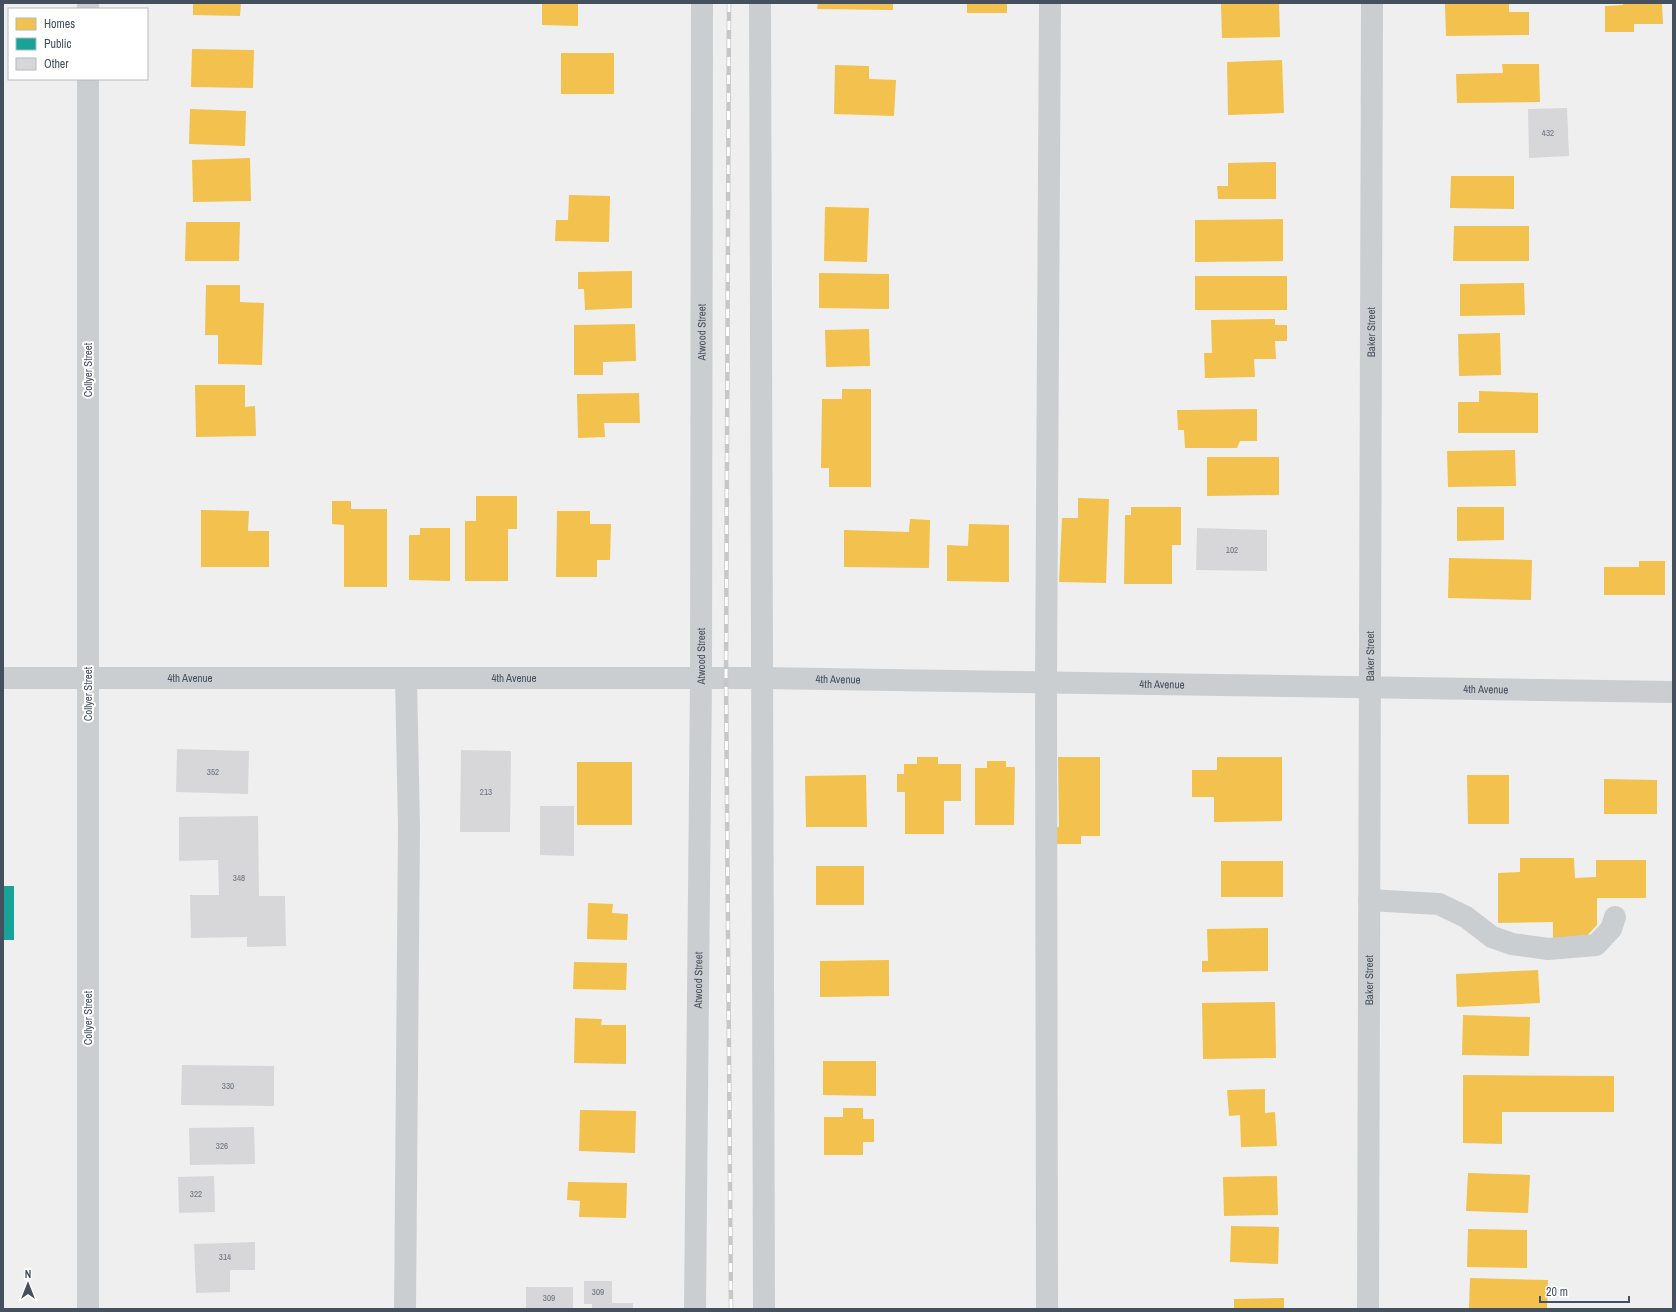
<svg xmlns="http://www.w3.org/2000/svg" width="1676" height="1312" font-family="'Archivo Narrow',sans-serif">
<style>
.homes{fill:#f2c14e}
.public{fill:#17a398}
.building{fill:#d7d7d9}
.lines{fill:none;stroke-linecap:round;stroke-linejoin:round}
.minor{stroke:#cbced0;stroke-width:22}
.rail-casing{stroke:#c5c7c9;stroke-width:4.5}
.rail{stroke:#fff;stroke-width:3;stroke-dasharray:9;stroke-linecap:butt}
.labels{text-anchor:middle;stroke-width:4;stroke-linejoin:round;paint-order:stroke}
.number-label{font-size:9px;fill:#6a737e}
.street-label{font-size:11px;fill:#44505e;stroke:#fff}
</style>
<rect width="100%" height="100%" fill="#f0efef"/>
<path class="homes" d="M 193,3 L 241,3 L 240,16 L 193,15 Z
M 542,3 L 578,3 L 578,26 L 542,25 Z
M 818,3 L 893,3 L 893,10 L 817,9 Z
M 967,3 L 1007,3 L 1007,13 L 967,13 Z
M 1221,3 L 1279,3 L 1280,37 L 1222,38 Z
M 1445,3 L 1509,3 L 1509,12 L 1529,12 L 1529,35 L 1446,36 Z
M 1623,3 L 1662,3 L 1663,24 L 1634,24 L 1634,32 L 1605,32 L 1605,6 L 1623,5 Z
M 192,49 L 254,50 L 253,88 L 191,87 Z
M 561,53 L 614,53 L 614,94 L 561,94 Z
M 1282,60 L 1284,113 L 1228,115 L 1227,62 Z
M 1502,64 L 1539,64 L 1540,102 L 1457,103 L 1456,74 L 1503,73 Z
M 835,65 L 869,66 L 869,79 L 896,80 L 894,116 L 834,114 Z
M 190,109 L 246,111 L 245,146 L 189,144 Z
M 250,158 L 251,201 L 193,202 L 192,160 Z
M 1276,162 L 1276,199 L 1218,199 L 1217,186 L 1228,186 L 1228,163 Z
M 1451,176 L 1514,176 L 1514,209 L 1450,208 Z
M 569,195 L 610,196 L 609,242 L 555,241 L 556,220 L 568,220 Z
M 825,207 L 869,208 L 867,262 L 824,261 Z
M 1283,219 L 1283,261 L 1195,262 L 1195,220 Z
M 186,222 L 240,222 L 239,261 L 185,261 Z
M 1454,226 L 1529,226 L 1529,261 L 1453,261 Z
M 632,271 L 632,308 L 585,310 L 584,289 L 578,289 L 578,272 Z
M 819,273 L 889,274 L 889,309 L 819,308 Z
M 1195,276 L 1287,276 L 1287,310 L 1195,310 Z
M 1524,283 L 1525,315 L 1460,316 L 1460,284 Z
M 206,285 L 240,285 L 240,302 L 264,303 L 262,365 L 218,364 L 218,335 L 205,335 Z
M 1275,319 L 1275,325 L 1287,325 L 1287,341 L 1275,341 L 1276,359 L 1254,359 L 1255,377 L 1205,378 L 1204,353 L 1212,353 L 1211,320 Z
M 635,324 L 636,361 L 603,362 L 603,375 L 574,375 L 574,325 Z
M 869,329 L 870,366 L 826,367 L 825,330 Z
M 1500,333 L 1501,375 L 1459,376 L 1458,334 Z
M 195,385 L 245,385 L 245,407 L 255,406 L 256,436 L 196,437 Z
M 842,389 L 871,389 L 871,487 L 829,487 L 829,468 L 821,468 L 822,399 L 842,399 Z
M 1479,391 L 1538,393 L 1538,433 L 1458,433 L 1458,402 L 1479,402 Z
M 639,393 L 640,423 L 604,423 L 605,437 L 578,438 L 577,394 Z
M 1257,409 L 1257,441 L 1240,441 L 1237,448 L 1185,448 L 1184,430 L 1178,430 L 1177,410 Z
M 1515,450 L 1516,486 L 1448,487 L 1447,451 Z
M 1207,457 L 1279,457 L 1279,495 L 1207,496 Z
M 476,496 L 517,496 L 517,529 L 508,529 L 508,581 L 465,581 L 465,521 L 476,521 Z
M 1078,498 L 1109,499 L 1106,583 L 1059,582 L 1062,518 L 1078,518 Z
M 332,501 L 351,501 L 351,509 L 387,509 L 387,587 L 344,587 L 344,525 L 332,524 Z
M 1131,507 L 1181,507 L 1181,545 L 1172,545 L 1172,584 L 1124,584 L 1125,515 L 1131,515 Z
M 1457,507 L 1504,507 L 1504,540 L 1457,541 Z
M 201,510 L 249,511 L 248,531 L 269,531 L 269,567 L 201,567 Z
M 557,511 L 590,511 L 590,524 L 611,524 L 610,560 L 597,560 L 597,577 L 556,577 Z
M 910,519 L 930,520 L 929,568 L 844,567 L 844,530 L 909,532 Z
M 969,524 L 1009,525 L 1009,582 L 947,581 L 947,545 L 968,546 Z
M 420,528 L 450,528 L 450,581 L 409,580 L 409,535 L 420,535 Z
M 1449,558 L 1532,560 L 1531,600 L 1448,598 Z
M 1639,561 L 1665,561 L 1665,595 L 1604,595 L 1604,567 L 1639,567 Z
M 917,757 L 938,757 L 938,764 L 961,764 L 961,801 L 944,801 L 944,834 L 905,834 L 905,792 L 897,792 L 897,774 L 904,774 L 904,764 L 917,764 Z
M 1058,757 L 1100,757 L 1100,836 L 1081,836 L 1081,844 L 1052,844 L 1052,827 L 1059,827 Z
M 1217,757 L 1282,757 L 1282,821 L 1214,822 L 1214,797 L 1192,797 L 1192,770 L 1217,770 Z
M 987,761 L 1006,761 L 1006,767 L 1015,767 L 1014,825 L 975,825 L 975,768 L 987,768 Z
M 577,762 L 632,762 L 632,825 L 577,825 Z
M 866,775 L 867,827 L 806,827 L 805,776 Z
M 1467,775 L 1509,775 L 1509,824 L 1468,824 Z
M 1604,779 L 1657,780 L 1657,814 L 1604,814 Z
M 1520,858 L 1574,858 L 1575,878 L 1596,877 L 1596,860 L 1646,860 L 1646,898 L 1597,898 L 1597,925 L 1582,941 L 1553,941 L 1553,922 L 1498,923 L 1498,873 L 1520,872 Z
M 1221,861 L 1283,861 L 1283,897 L 1221,897 Z
M 816,866 L 864,866 L 864,905 L 816,905 Z
M 588,903 L 613,904 L 612,913 L 628,914 L 627,940 L 587,939 Z
M 1268,928 L 1268,971 L 1202,972 L 1202,961 L 1208,961 L 1207,929 Z
M 889,960 L 889,996 L 820,997 L 820,961 Z
M 574,962 L 627,963 L 626,990 L 573,989 Z
M 1538,970 L 1540,1003 L 1457,1007 L 1456,974 Z
M 1275,1002 L 1276,1058 L 1203,1059 L 1202,1003 Z
M 1463,1015 L 1530,1017 L 1529,1056 L 1462,1055 Z
M 575,1018 L 602,1019 L 601,1025 L 626,1025 L 626,1064 L 574,1063 Z
M 823,1061 L 876,1061 L 876,1096 L 823,1095 Z
M 1463,1075 L 1614,1076 L 1614,1112 L 1502,1112 L 1502,1144 L 1463,1143 Z
M 1265,1089 L 1265,1113 L 1275,1112 L 1277,1146 L 1241,1147 L 1240,1115 L 1229,1116 L 1227,1090 Z
M 843,1108 L 863,1108 L 863,1119 L 874,1119 L 874,1142 L 863,1142 L 863,1155 L 824,1155 L 824,1117 L 843,1117 Z
M 580,1110 L 636,1111 L 635,1153 L 579,1151 Z
M 1468,1173 L 1530,1175 L 1528,1213 L 1466,1211 Z
M 1277,1176 L 1278,1215 L 1224,1216 L 1223,1177 Z
M 568,1182 L 627,1183 L 626,1218 L 579,1217 L 580,1201 L 567,1200 Z
M 1231,1226 L 1279,1227 L 1278,1264 L 1230,1262 Z
M 1468,1229 L 1527,1230 L 1527,1268 L 1467,1267 Z
M 1470,1278 L 1548,1280 L 1547,1309 L 1469,1309 Z
M 1284,1298 L 1284,1309 L 1234,1309 L 1234,1299 Z"/>
<path class="public" d="M 3,886 L 14,886 L 14,940 L 3,940 Z"/>
<path class="building" d="M 1567,108 L 1569,156 L 1529,158 L 1528,109 Z
M 1197,528 L 1267,530 L 1267,571 L 1196,570 Z
M 177,749 L 249,751 L 248,794 L 176,792 Z
M 461,750 L 511,751 L 510,832 L 460,832 Z
M 540,806 L 574,806 L 574,856 L 540,855 Z
M 258,816 L 259,896 L 285,896 L 286,946 L 247,947 L 247,937 L 191,938 L 190,895 L 219,895 L 218,860 L 179,861 L 179,817 Z
M 182,1065 L 274,1066 L 274,1106 L 181,1105 Z
M 254,1127 L 255,1164 L 190,1165 L 189,1128 Z
M 214,1176 L 215,1212 L 179,1213 L 178,1177 Z
M 255,1242 L 255,1270 L 230,1270 L 230,1292 L 196,1293 L 194,1244 Z
M 584,1281 L 612,1281 L 612,1303 L 633,1303 L 633,1309 L 592,1309 L 592,1304 L 584,1304 Z
M 526,1287 L 573,1287 L 573,1309 L 526,1309 Z"/>
<g class="lines">
<g class="minor">
<path d="M 88,3 L 88,9"/>
<path d="M 760,3 L 764,1309"/>
<path d="M 88,79 L 88,1309"/>
<path id="s1" d="M 3,678 L 762,678 L 1673,692"/>
<path d="M 1369,900 L 1439,904 L 1466,917 L 1492,937 L 1512,944 L 1548,949 L 1596,945 L 1611,929 L 1615,917"/>
<path d="M 405,1309 L 409,827 L 406,678"/>
<path id="s2" d="M 695,1309 L 701,679 L 702,3"/>
<path d="M 1047,1309 L 1046,682 L 1050,3"/>
<path id="s3" d="M 1368,1309 L 1372,3"/>
</g>
<g class="rail-casing">
<path id="rail" d="M 729,3 L 726,678 L 731,1309"/>
</g>
<use href="#rail" class="rail"/>
</g>
<g class="labels">
<g class="number-label">
<text x="1548" y="136">432</text>
<text x="1232" y="553">102</text>
<text x="213" y="775">352</text>
<text x="486" y="795">213</text>
<text x="239" y="881">348</text>
<text x="228" y="1089">330</text>
<text x="222" y="1149">326</text>
<text x="196" y="1197">322</text>
<text x="225" y="1260">314</text>
<text x="598" y="1295">309</text>
<text x="549" y="1301">309</text>
</g>
<g class="street-label">
<text dy="4" stroke="none"><textPath href="#s2" startOffset="977">Atwood Street</textPath></text>
<text dy="4" stroke="none"><textPath href="#s3" startOffset="977">Baker Street</textPath></text>
<text transform="translate(88 370) rotate(-90)" y="4">Collyer Street</text>
<text dy="4" stroke="none"><textPath href="#s2" startOffset="653">Atwood Street</textPath></text>
<text dy="4" stroke="none"><textPath href="#s3" startOffset="653">Baker Street</textPath></text>
<text dy="4" stroke="none"><textPath href="#s1" startOffset="187">4th Avenue</textPath></text>
<text dy="4" stroke="none"><textPath href="#s1" startOffset="511">4th Avenue</textPath></text>
<text dy="4" stroke="none"><textPath href="#s1" startOffset="835">4th Avenue</textPath></text>
<text dy="4" stroke="none"><textPath href="#s1" startOffset="1159">4th Avenue</textPath></text>
<text dy="4" stroke="none"><textPath href="#s1" startOffset="1483">4th Avenue</textPath></text>
<text transform="translate(88 694) rotate(-90)" y="4">Collyer Street</text>
<text dy="4" stroke="none"><textPath href="#s2" startOffset="329">Atwood Street</textPath></text>
<text dy="4" stroke="none"><textPath href="#s3" startOffset="329">Baker Street</textPath></text>
<text transform="translate(88 1018) rotate(-90)" y="4">Collyer Street</text>
</g>
</g>
<rect width="1676" height="1312" fill="none" stroke="#44505e" stroke-width="8"/>
<rect x="8" y="8" width="140" height="72" fill="#ffffff" stroke="#b4b9bf"/>
<rect x="16" y="18" width="20" height="12" fill="#f2c14e" stroke="#b4b9bf"/>
<text x="44" y="28" font-size="12" fill="#44505e">Homes</text>
<rect x="16" y="38" width="20" height="12" fill="#17a398" stroke="#b4b9bf"/>
<text x="44" y="48" font-size="12" fill="#44505e">Public</text>
<rect x="16" y="58" width="20" height="12" fill="#d7d7d9" stroke="#b4b9bf"/>
<text x="44" y="68" font-size="12" fill="#44505e">Other</text>
<g transform="translate(28 1284)" stroke="#ffffff" stroke-width="3" paint-order="stroke">
<path d="M0-3L7 15L0 10L-7 15Z" fill="#44505e"/>
<text y="-6" font-size="11" font-weight="bold" text-anchor="middle" fill="#44505e">N</text>
</g>
<path d="M1540 1296v6h89v-6" fill="none" stroke="#44505e" stroke-width="2"/>
<text x="1546" y="1296" font-size="12" fill="#44505e" stroke="#ffffff" stroke-width="3" paint-order="stroke">20 m</text>
</svg>
